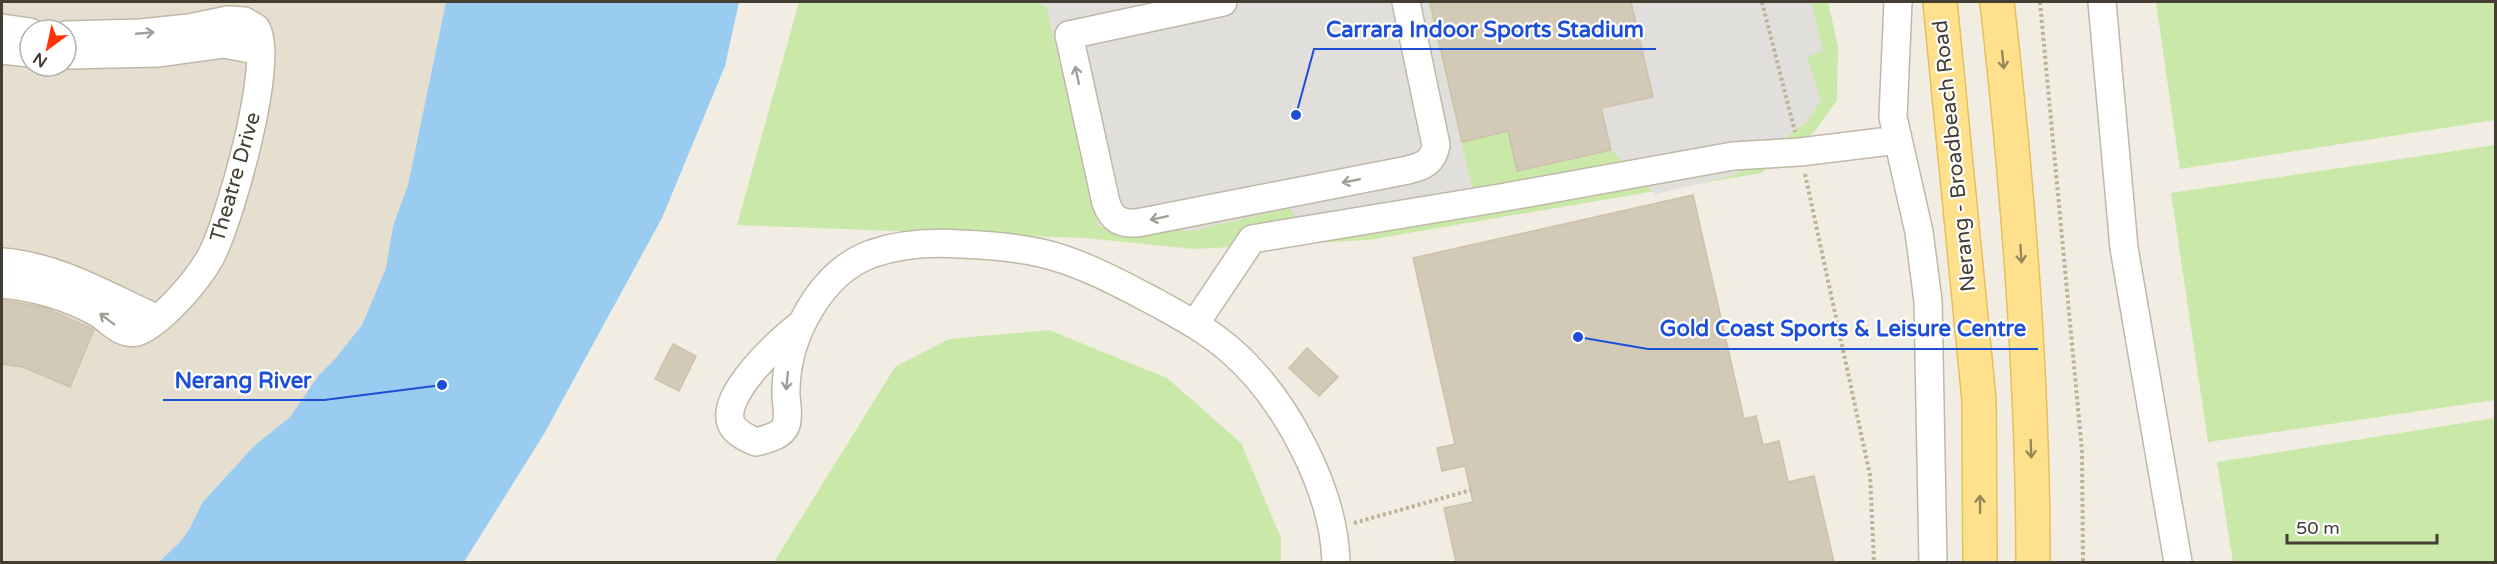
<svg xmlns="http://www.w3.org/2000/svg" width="2497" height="564" font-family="'Varela Round',sans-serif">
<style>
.residential{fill:#e6dfcf;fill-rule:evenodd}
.green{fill:#cae8a8}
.parking{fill:#e1dfdb}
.water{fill:#9accf2}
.building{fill:#d3c9b7;stroke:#cec1aa;stroke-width:1.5}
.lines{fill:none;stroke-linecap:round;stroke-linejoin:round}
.minor-casing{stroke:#c0b8a7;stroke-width:30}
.major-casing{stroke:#e7bf5b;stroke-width:36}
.path{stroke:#bfb195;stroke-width:4;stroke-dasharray:3 3;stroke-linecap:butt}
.minor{stroke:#fff;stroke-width:27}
.major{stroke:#ffe18d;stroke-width:33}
.oneway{stroke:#a19e98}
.oneway2{stroke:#98875b}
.labels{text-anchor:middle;stroke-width:4.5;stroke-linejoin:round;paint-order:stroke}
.street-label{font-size:21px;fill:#433d32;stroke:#fff}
.leader{fill:none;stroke:#1d4ed8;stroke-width:2}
.callout-dot{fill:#1d4ed8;stroke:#fff;stroke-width:2}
.callout-label{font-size:22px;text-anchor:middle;font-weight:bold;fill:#1d4ed8;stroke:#fff;stroke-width:4.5;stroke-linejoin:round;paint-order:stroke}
</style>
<rect width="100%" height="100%" fill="#f2ede2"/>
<path class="residential" d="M 2,2 L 446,2 L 408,185 L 393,226 L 386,268 L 362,325 L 334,360 L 319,375 L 290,417 L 254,446 L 202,503 L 190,528 L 180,542 L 159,562 L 2,562 ZM 30,30 L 66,30 L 66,66 L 30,66 Z"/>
<path class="green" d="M 799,2 L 1828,2 L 1838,46 L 1837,100 L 1815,131 L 1761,173 L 1368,240 L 1194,249 L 1085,238 L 737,225 Z
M 2156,2 L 2495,2 L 2495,120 L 2180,169 Z
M 2495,145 L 2495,400 L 2208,442 L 2171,193 Z
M 1049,330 L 1167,378 L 1241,443 L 1281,538 L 1281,562 L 774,562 L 895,367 L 949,339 Z
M 2495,418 L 2495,562 L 2233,562 L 2217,462 Z"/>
<path class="parking" d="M 1032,2 L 1428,2 L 1477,207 L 1296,224 L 1291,208 L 1191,231 L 1098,226 L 1046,6 Z
M 1631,2 L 1811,2 L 1823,51 L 1807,57 L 1821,100 L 1807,122 L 1735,175 L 1655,194 L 1611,150 L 1601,108 L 1653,96 Z"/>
<path class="water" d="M 446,2 L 739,2 L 725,66 L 662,218 L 544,434 L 464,562 L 159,562 L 180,542 L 190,528 L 202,503 L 254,446 L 290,417 L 319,375 L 334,360 L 362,325 L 386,268 L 393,226 L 408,185 Z"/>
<path class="building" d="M 1430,2 L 1631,2 L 1653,97 L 1601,108 L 1611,150 L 1517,171 L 1508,131 L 1462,142 Z
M 1693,195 L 1744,419 L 1756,416 L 1763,445 L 1779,441 L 1788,482 L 1814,476 L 1834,562 L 1456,562 L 1444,508 L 1473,502 L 1465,466 L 1442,471 L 1437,448 L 1455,444 L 1413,258 Z
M 2,300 L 46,308 L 94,330 L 70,387 L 23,367 L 2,364 Z
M 673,344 L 696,356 L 679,391 L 655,379 Z
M 1307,348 L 1338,377 L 1319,396 L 1289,368 Z"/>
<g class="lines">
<g class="minor-casing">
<path id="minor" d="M 1223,2 L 1069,35 L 1106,203 C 1112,219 1120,224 1137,223 L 1408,170 C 1424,166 1433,162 1436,145 L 1406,2
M 1898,2 L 1893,117 L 1919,232 L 1928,301 L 1933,562
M 2102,2 L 2124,248 L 2178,562
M 2,28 L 30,32
M 2,50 L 30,53
M 66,55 L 159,53 L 224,44 L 261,51
M 2,262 C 61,267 104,295 156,318
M 2,284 C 34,287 67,296 96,312 C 109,319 120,336 137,332 C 161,323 197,281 210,258 C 229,224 276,59 256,28 L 244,21 L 228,20 L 189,28 L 141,33 L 66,35
M 1195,324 L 1252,239 L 1500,198 L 1733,156 L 1800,152 L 1898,140
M 800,325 C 780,340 720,395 731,423 C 735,433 747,438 756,442 C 767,439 782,436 786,425 C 790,413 785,401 786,389 C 787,337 820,273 871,254 C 900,244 929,242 960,244 C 987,245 1014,247 1041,253 C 1081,262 1121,284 1157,303 C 1182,317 1207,330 1229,349 C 1285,397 1334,489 1336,562"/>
</g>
<g class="major-casing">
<path id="major" d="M 1940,2 L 1979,400 L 1980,562
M 1997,2 C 2018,188 2033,375 2033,562"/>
</g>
<path class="path" d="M 1762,2 L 1795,132
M 2040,2 L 2082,451 L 2083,562
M 1805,174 L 1870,475 L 1874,562
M 1354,523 L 1471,490"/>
<use href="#minor" class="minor"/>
<use href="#major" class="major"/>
</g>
<defs><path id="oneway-shaft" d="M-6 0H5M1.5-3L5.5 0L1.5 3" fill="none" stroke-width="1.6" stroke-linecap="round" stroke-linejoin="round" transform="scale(1.5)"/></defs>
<g class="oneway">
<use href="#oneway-shaft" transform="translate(145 33) rotate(-5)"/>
<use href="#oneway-shaft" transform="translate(1077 75) rotate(-102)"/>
<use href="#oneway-shaft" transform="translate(1351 181) rotate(169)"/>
<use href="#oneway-shaft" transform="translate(1159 218) rotate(168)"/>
<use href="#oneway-shaft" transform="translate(107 319) rotate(-143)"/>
<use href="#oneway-shaft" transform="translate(787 381) rotate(96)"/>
</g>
<g class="oneway2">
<use href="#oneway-shaft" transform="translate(2003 60) rotate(84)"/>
<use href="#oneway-shaft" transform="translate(2021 254) rotate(86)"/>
<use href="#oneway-shaft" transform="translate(2031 449) rotate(88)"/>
<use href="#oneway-shaft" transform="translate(1980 504) rotate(-91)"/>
</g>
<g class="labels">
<g class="street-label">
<text transform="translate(1954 156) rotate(-96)" y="7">Nerang - Broadbeach Road</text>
<text transform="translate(235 177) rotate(-74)" y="7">Theatre Drive</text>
</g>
</g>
<path class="leader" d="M1296 115L1314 49H1656M1578 337L1648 349H2038M442 385L324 400H163"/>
<g class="callout-dot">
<circle cx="1296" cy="115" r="6"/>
<circle cx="1578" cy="337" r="6"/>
<circle cx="442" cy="385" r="6"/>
</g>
<g class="callout-label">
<text x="1485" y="37">Carrara Indoor Sports Stadium</text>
<text x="1843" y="336">Gold Coast Sports &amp; Leisure Centre</text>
<text x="243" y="388">Nerang River</text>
</g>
<rect width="2497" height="564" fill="none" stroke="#433d32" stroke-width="6"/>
<g transform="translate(48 48) rotate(213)"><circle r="28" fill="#ffffff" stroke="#b4b1ad" stroke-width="1.5"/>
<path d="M0-4.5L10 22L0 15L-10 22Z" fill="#ff340b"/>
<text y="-9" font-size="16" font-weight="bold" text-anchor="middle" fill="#433d32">N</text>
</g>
<path d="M2287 534v9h150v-9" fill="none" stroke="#433d32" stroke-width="3"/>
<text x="2296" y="534" font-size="18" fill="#433d32" stroke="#ffffff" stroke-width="4.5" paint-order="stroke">50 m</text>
</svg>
